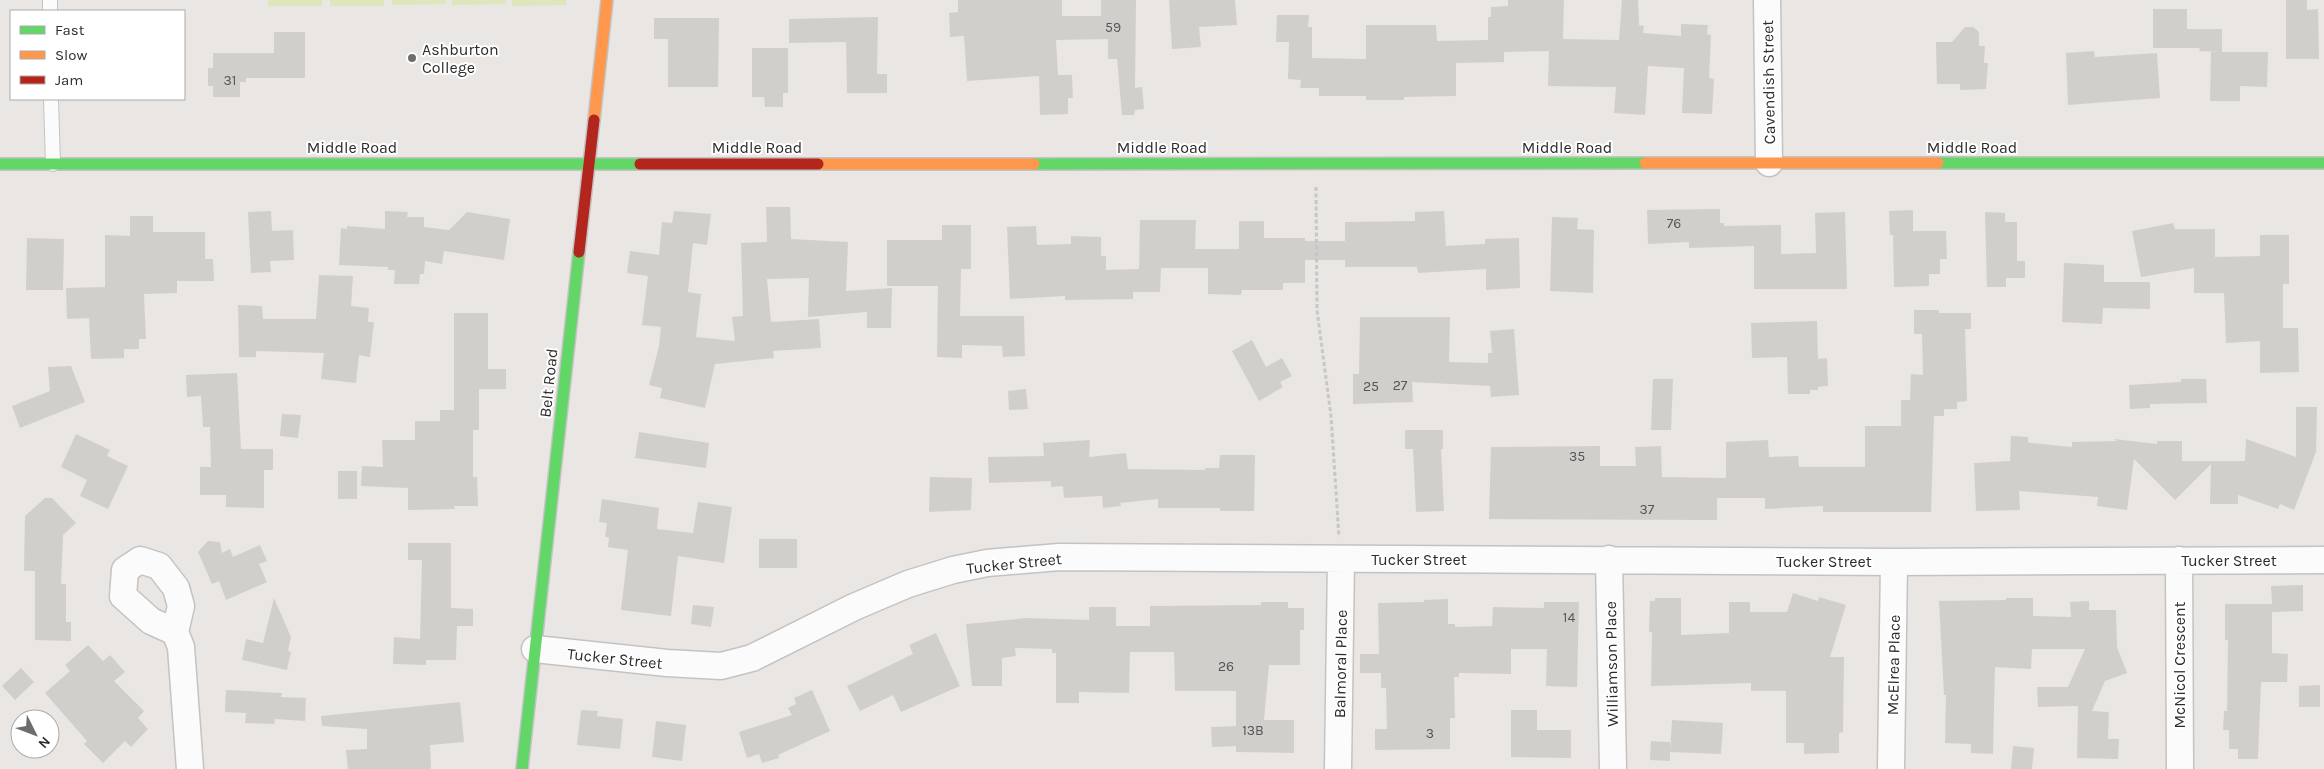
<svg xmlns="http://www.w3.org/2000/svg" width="2324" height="769" font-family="Karla,sans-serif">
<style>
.pitch{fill:#dde6bc}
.building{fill:#d1cfcc}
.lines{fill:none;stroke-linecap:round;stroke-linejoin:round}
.lane-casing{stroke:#c4c3c3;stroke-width:16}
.street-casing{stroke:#c4c3c3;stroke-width:29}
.fast-casing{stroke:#c4c3c3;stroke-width:14}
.slow-casing{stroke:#c4c3c3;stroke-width:14}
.jam-casing{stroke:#c4c3c3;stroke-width:14}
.path{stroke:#c7c7c6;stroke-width:3;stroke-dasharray:4 2.5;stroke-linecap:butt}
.lane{stroke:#fcfbfb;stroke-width:14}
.street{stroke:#fcfbfb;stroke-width:26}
.fast{stroke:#63d668;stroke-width:11}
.slow{stroke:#ff974d;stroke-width:11}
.jam{stroke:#b3261e;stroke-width:11}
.poi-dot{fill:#6e6d6c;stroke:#fff;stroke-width:2}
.labels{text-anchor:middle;stroke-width:4;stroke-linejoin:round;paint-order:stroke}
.number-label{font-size:14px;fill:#565655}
.poi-label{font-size:16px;fill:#2c2c2c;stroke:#fff;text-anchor:start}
.street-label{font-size:16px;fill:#2c2c2c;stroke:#fff}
</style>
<rect width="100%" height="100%" fill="#eae6e3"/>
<path class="pitch" d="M 268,0 L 322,0 L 322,6 L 268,6 Z
M 330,0 L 384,0 L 384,6 L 330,6 Z
M 392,0 L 446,0 L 446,4 L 392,5 Z
M 452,0 L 506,0 L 506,4 L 452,5 Z
M 512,0 L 566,0 L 566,5 L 512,6 Z"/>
<path class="building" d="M 958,0 L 1062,0 L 1062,16 L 1101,16 L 1101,0 L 1136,0 L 1135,88 L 1142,87 L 1144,109 L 1135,110 L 1134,115 L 1122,115 L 1117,59 L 1108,59 L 1108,39 L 1056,40 L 1058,75 L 1072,75 L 1073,98 L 1068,98 L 1068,114 L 1040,115 L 1039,76 L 967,81 L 964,36 L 950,37 L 949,13 L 958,12 Z
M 1169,0 L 1235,0 L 1237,25 L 1199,27 L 1201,47 L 1172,49 Z
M 1508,0 L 1564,0 L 1563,39 L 1619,40 L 1622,0 L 1638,0 L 1639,25 L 1644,26 L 1643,33 L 1681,36 L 1681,24 L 1708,25 L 1707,34 L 1711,35 L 1709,78 L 1714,79 L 1712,114 L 1682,113 L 1684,68 L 1648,66 L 1645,115 L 1614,113 L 1616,87 L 1548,86 L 1549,51 L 1504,52 L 1504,62 L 1456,63 L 1456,96 L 1404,97 L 1404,100 L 1366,100 L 1366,96 L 1319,96 L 1319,88 L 1300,88 L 1301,80 L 1288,79 L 1289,42 L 1276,42 L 1277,15 L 1309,15 L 1308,27 L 1312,27 L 1312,58 L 1366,59 L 1366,25 L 1436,25 L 1437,41 L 1488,40 L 1488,17 L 1491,17 L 1491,7 L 1508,6 Z
M 2286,0 L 2307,0 L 2307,10 L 2318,9 L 2319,59 L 2286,59 Z
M 2153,9 L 2187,9 L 2187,29 L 2222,29 L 2222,52 L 2199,51 L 2200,48 L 2153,48 Z
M 878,17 L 877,74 L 887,74 L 887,93 L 847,93 L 846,42 L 789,43 L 789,19 Z
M 654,18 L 719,18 L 718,87 L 668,87 L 668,39 L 654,39 Z
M 1965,27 L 1973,27 L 1979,32 L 1979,46 L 1985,46 L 1984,63 L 1988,63 L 1986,89 L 1960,90 L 1960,84 L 1937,84 L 1936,42 L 1952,42 Z
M 274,32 L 305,32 L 305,78 L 246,78 L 246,82 L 240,82 L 240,97 L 213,97 L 213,86 L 208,86 L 208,68 L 213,68 L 213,53 L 274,53 Z
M 752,48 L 788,48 L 788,93 L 783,93 L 783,107 L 765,107 L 764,97 L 752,97 Z
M 2094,51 L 2095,57 L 2157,53 L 2160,98 L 2068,105 L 2066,53 Z
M 2211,52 L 2268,52 L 2267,87 L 2240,86 L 2240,101 L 2210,101 Z
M 766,207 L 790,207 L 791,239 L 848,242 L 846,291 L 892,288 L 891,328 L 867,328 L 867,312 L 808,317 L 809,278 L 767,279 L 771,322 L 819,319 L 821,348 L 773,351 L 774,358 L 715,364 L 705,408 L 660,398 L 662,388 L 649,385 L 659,346 L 661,327 L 642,325 L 648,276 L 627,273 L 630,251 L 659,255 L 662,222 L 672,223 L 674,211 L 711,214 L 707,245 L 693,243 L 688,292 L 701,294 L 696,337 L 735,341 L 732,317 L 743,316 L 741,243 L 767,242 Z
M 1720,209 L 1720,223 L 1724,223 L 1724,226 L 1781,225 L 1781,254 L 1816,253 L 1815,213 L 1845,212 L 1847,289 L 1754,289 L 1754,246 L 1689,248 L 1689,242 L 1648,244 L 1647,210 Z
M 1913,210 L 1913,231 L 1946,231 L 1947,259 L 1940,259 L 1940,274 L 1929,274 L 1929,286 L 1894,287 L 1893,235 L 1890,235 L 1889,211 Z
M 271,211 L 272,231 L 293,230 L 294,260 L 270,261 L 271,272 L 251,273 L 248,212 Z
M 385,211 L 408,212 L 407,217 L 424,217 L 424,227 L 449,230 L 467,212 L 510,219 L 504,260 L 444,251 L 442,264 L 425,261 L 424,274 L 420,274 L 419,284 L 394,284 L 395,270 L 388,270 L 388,267 L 339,265 L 341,228 L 347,229 L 347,226 L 385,229 Z
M 1444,211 L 1446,246 L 1485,244 L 1485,239 L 1519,238 L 1520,288 L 1486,290 L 1486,269 L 1418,273 L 1417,267 L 1345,267 L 1345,260 L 1305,260 L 1305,283 L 1283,283 L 1283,290 L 1242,290 L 1241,295 L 1208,294 L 1208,268 L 1161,268 L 1160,292 L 1133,292 L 1133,299 L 1065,300 L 1065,296 L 1010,299 L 1007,227 L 1036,226 L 1037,245 L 1071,244 L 1071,236 L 1101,237 L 1101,256 L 1106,256 L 1106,270 L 1139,269 L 1140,220 L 1196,220 L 1195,249 L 1239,249 L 1239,221 L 1264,221 L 1264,238 L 1305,238 L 1305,241 L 1345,241 L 1345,222 L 1415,221 L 1415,212 Z
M 1985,212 L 2005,213 L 2005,222 L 2017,222 L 2017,261 L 2025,261 L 2025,278 L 2006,278 L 2006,287 L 1987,287 Z
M 130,216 L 153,216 L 153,232 L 205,232 L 205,259 L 213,259 L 214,281 L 177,281 L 177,293 L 144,294 L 146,339 L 139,339 L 139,349 L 124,349 L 124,358 L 91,359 L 89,318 L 67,319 L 66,288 L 105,287 L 105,235 L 130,236 Z
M 1552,217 L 1578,218 L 1577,229 L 1594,230 L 1593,293 L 1550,291 Z
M 2173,223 L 2175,229 L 2215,229 L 2215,257 L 2260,256 L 2260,235 L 2289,235 L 2289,284 L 2283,284 L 2283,328 L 2298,328 L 2299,372 L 2260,373 L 2260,341 L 2226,343 L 2224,293 L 2194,293 L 2194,268 L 2141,277 L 2132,231 Z
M 942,225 L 971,225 L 971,269 L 961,269 L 960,316 L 1024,316 L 1025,356 L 1003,357 L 1002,346 L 962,345 L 962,358 L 937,357 L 938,286 L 887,286 L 887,240 L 942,240 Z
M 27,238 L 64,239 L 63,290 L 26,290 Z
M 2064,263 L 2104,265 L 2104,282 L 2150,282 L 2150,309 L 2103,308 L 2102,324 L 2062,322 Z
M 319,275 L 353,276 L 351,306 L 369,308 L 368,322 L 374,322 L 370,357 L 359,355 L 356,383 L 321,379 L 324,353 L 256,351 L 256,357 L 239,357 L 238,305 L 262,306 L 263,319 L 316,319 Z
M 1914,310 L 1939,310 L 1939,313 L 1971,313 L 1971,329 L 1965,329 L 1967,401 L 1957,402 L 1957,409 L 1944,409 L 1944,416 L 1934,416 L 1931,512 L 1823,512 L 1823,506 L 1765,509 L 1765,498 L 1717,498 L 1717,520 L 1489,519 L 1491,447 L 1600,446 L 1600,466 L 1636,466 L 1635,447 L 1661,446 L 1662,477 L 1726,478 L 1726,442 L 1768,440 L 1769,457 L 1798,456 L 1799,467 L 1865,467 L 1865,426 L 1901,426 L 1901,400 L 1910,400 L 1911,374 L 1923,375 L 1922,334 L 1914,334 Z
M 454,313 L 488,313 L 488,369 L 506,369 L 506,389 L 479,389 L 479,430 L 473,430 L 473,477 L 477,477 L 478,506 L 454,506 L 455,509 L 408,510 L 408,488 L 361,486 L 362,466 L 383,467 L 382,440 L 415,440 L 415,421 L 440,421 L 440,410 L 454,410 Z
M 1360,317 L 1450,317 L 1449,362 L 1488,363 L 1488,353 L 1492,353 L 1490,331 L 1514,329 L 1519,395 L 1491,397 L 1490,386 L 1412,382 L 1413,402 L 1353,404 L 1353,374 L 1359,374 Z
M 1817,321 L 1818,359 L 1827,358 L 1828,386 L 1818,387 L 1818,390 L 1810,390 L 1810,394 L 1788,394 L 1787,357 L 1752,358 L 1751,323 Z
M 1252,340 L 1266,367 L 1282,358 L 1292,376 L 1280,382 L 1283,387 L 1259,401 L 1232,351 Z
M 71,366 L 85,402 L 20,428 L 12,406 L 50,391 L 48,367 Z
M 237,373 L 241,449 L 273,449 L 273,470 L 264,470 L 264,508 L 226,507 L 226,495 L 200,495 L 200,467 L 211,467 L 210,427 L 203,427 L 201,396 L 187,397 L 186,375 Z
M 1653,379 L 1673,379 L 1671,430 L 1651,430 Z
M 2181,379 L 2206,379 L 2207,403 L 2150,404 L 2150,408 L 2130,409 L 2129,385 L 2181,382 Z
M 1026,389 L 1028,409 L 1009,410 L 1008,391 Z
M 2296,407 L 2317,407 L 2316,452 L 2294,510 L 2280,504 L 2278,509 L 2238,495 L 2238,504 L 2210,504 L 2211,464 L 2175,500 L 2134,459 L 2127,510 L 2097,506 L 2098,497 L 2019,491 L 2020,510 L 1976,511 L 1974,463 L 2010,461 L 2011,436 L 2028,437 L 2028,442 L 2031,443 L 2072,447 L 2072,442 L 2117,441 L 2114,439 L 2157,444 L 2157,441 L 2182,441 L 2182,461 L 2245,461 L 2246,439 L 2296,457 Z
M 282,414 L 301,415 L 298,438 L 280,436 Z
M 1405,430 L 1443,430 L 1443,449 L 1441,449 L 1444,511 L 1416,512 L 1413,449 L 1405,449 Z
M 639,432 L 709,443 L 706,468 L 635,458 Z
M 76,434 L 110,450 L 107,456 L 128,466 L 108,509 L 80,496 L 87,480 L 61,467 Z
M 1090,440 L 1089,457 L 1126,453 L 1128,469 L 1205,470 L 1205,468 L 1219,468 L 1220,455 L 1255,455 L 1254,511 L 1220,511 L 1220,508 L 1158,508 L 1158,499 L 1120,503 L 1121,506 L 1103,508 L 1102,496 L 1064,498 L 1063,486 L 1051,487 L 1051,481 L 989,483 L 988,457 L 1044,456 L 1043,443 Z
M 338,471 L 357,471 L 357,499 L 338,499 Z
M 930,477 L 972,478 L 971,510 L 929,512 Z
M 45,498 L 52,498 L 76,523 L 63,535 L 61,584 L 66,584 L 66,622 L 71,622 L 71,641 L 35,640 L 35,571 L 24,571 L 25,516 Z
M 602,499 L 659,508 L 657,529 L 693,533 L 698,502 L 732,507 L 724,563 L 678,556 L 671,616 L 621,610 L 628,550 L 608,547 L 609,537 L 605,537 L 607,523 L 599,522 Z
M 759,539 L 797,539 L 797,568 L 759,568 Z
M 208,541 L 220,542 L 222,553 L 230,549 L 233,557 L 260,545 L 267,561 L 259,564 L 267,582 L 226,600 L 219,581 L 212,584 L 198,552 Z
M 408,543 L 451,543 L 451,608 L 473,609 L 473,626 L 457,626 L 456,660 L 426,660 L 426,665 L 393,664 L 394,637 L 420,639 L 422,560 L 408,560 Z
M 2303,585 L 2303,611 L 2272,612 L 2272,653 L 2288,654 L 2287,682 L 2261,682 L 2258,759 L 2238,759 L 2238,749 L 2229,749 L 2229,730 L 2223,730 L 2224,711 L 2227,711 L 2228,640 L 2225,640 L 2225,604 L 2272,604 L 2271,586 Z
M 1793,593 L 1818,601 L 1819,597 L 1846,605 L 1830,657 L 1844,657 L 1843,732 L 1839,733 L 1839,753 L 1804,754 L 1804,743 L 1786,743 L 1786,691 L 1751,691 L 1751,683 L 1651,686 L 1652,632 L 1649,632 L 1650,601 L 1655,601 L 1655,598 L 1681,598 L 1681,635 L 1729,633 L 1729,602 L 1750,602 L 1750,612 L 1787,612 Z
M 274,598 L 291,637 L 288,651 L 291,652 L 287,670 L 242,660 L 246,639 L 263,643 Z
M 2006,598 L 2033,598 L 2033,616 L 2071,617 L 2070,602 L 2089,601 L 2089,610 L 2116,610 L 2117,647 L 2127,673 L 2105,681 L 2092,711 L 2109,712 L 2108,739 L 2119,739 L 2118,759 L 2077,758 L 2078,706 L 2038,707 L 2037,687 L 2068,687 L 2085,649 L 2032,649 L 2031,669 L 1995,667 L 1993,754 L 1971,753 L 1971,744 L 1945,743 L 1946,695 L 1944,695 L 1939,601 L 2006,600 Z
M 1448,599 L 1448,624 L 1455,624 L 1455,627 L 1492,626 L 1493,607 L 1544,608 L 1544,602 L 1579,602 L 1577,687 L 1546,686 L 1547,649 L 1511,649 L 1511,674 L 1459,673 L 1459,677 L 1454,677 L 1455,718 L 1450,718 L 1450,749 L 1375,750 L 1375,729 L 1387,729 L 1386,688 L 1381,688 L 1381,673 L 1360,673 L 1360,654 L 1379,654 L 1378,603 L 1424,602 L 1424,600 Z
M 1261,602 L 1288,602 L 1288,608 L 1304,608 L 1304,630 L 1300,630 L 1300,665 L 1269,665 L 1264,720 L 1294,720 L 1294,753 L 1236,752 L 1236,746 L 1212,747 L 1211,727 L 1236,726 L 1236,691 L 1175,691 L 1174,652 L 1130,652 L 1129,693 L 1079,692 L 1079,703 L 1056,703 L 1056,653 L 1052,653 L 1052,649 L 1015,648 L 1016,656 L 1002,658 L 1002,686 L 972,686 L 966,624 L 1027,618 L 1089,620 L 1089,607 L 1116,607 L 1116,626 L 1150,626 L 1150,606 L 1261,605 Z
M 693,605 L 714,607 L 711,627 L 691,624 Z
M 936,633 L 960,686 L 901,712 L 893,695 L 860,711 L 847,686 L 913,654 L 909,645 Z
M 88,645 L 103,661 L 110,655 L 125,672 L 114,681 L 144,711 L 138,718 L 148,729 L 131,747 L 125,741 L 103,763 L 84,744 L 87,741 L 45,693 L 70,671 L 65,665 Z
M 21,668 L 34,682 L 15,700 L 2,686 Z
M 2320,685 L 2320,707 L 2299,707 L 2299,686 Z
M 226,690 L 282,693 L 281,697 L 306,698 L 305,721 L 275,719 L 274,724 L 245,723 L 246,713 L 225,712 Z
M 812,690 L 830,731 L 778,755 L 779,758 L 762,763 L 759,754 L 747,758 L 739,732 L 792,715 L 788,708 L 796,704 L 794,698 Z
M 460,702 L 464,742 L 430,745 L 431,769 L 348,769 L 346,750 L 367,749 L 367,729 L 322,726 L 321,716 Z
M 581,710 L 598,711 L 597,716 L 623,719 L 620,749 L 577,745 Z
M 1511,710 L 1537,710 L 1537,730 L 1571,730 L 1571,758 L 1511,757 Z
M 1672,720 L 1723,723 L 1721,754 L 1670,752 Z
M 656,721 L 686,725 L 682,761 L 652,757 Z
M 1651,741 L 1670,742 L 1670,761 L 1650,760 Z
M 2013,746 L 2034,748 L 2032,769 L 2011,769 Z"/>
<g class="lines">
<g class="lane-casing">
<path id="lane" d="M 50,0 L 50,11
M 51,99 L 53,164"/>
</g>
<g class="street-casing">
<path id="street" d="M 1767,0 L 1769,163
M 1609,559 L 1613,769
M 2179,560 L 2180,769
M 175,632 L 151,621 L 123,596 L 125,570 L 140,560 L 159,566 L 176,588 L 181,606 L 175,632 L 181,647 L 190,769
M 535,649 L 667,663 L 721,666 L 752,658 L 854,607 L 908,584 L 953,570 L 987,563 L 1059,557 L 1894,562 L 2324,560
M 1338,769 L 1341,559
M 1891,769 L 1894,562"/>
</g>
<g class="fast-casing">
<path id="fast" d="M 1938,163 L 2324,163
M 0,164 L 640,164
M 1034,164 L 1645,163
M 522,769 L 579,252"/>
</g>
<g class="slow-casing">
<path id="slow" d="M 594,120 L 607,0
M 1645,163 L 1938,163
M 818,164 L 1034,164"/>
</g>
<g class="jam-casing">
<path id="jam" d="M 640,164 L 818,164
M 579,252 L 594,120"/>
</g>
<path class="path" d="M 1316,187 L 1317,310 L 1331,416 L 1339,537"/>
<use href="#lane" class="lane"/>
<use href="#street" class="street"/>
<use href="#fast" class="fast"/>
<use href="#slow" class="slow"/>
<use href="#jam" class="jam"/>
</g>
<circle class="poi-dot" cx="412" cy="58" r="5"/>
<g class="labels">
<g class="number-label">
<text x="1113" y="32">59</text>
<text x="230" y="85">31</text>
<text x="1674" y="228">76</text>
<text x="1400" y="390">27</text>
<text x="1371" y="391">25</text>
<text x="1577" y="461">35</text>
<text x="1647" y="514">37</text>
<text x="1569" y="622">14</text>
<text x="1226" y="671">26</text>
<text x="1253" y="735">13B</text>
<text x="1430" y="738">3</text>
</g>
<g class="poi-label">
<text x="422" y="55">Ashburton<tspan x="422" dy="18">College</tspan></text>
</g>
<g class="street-label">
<text transform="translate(1768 82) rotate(-91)" y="6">Cavendish Street</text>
<text x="352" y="153">Middle Road</text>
<text x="757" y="153">Middle Road</text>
<text x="1162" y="153">Middle Road</text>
<text x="1567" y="153">Middle Road</text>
<text x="1972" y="153">Middle Road</text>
<text transform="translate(548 383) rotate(-84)" y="6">Belt Road</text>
<text x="1419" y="565">Tucker Street</text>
<text x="2229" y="566">Tucker Street</text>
<text x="1824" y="567">Tucker Street</text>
<text transform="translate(1014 563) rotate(-6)" y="6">Tucker Street</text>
<text transform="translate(615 658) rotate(6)" y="6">Tucker Street</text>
<text transform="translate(1340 664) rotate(-89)" y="6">Balmoral Place</text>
<text transform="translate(1611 664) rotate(-91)" y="6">Williamson Place</text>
<text transform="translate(1893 665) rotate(-89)" y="6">McElrea Place</text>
<text transform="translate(2179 665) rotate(-90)" y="6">McNicol Crescent</text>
</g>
</g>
<rect x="10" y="10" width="175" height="90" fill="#ffffff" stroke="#ababab"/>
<rect x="20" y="26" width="25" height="8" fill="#63d668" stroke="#ababab"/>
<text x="55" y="35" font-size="15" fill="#2c2c2c">Fast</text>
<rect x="20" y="51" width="25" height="8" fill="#ff974d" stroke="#ababab"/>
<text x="55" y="60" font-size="15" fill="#2c2c2c">Slow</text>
<rect x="20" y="76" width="25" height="8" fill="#b3261e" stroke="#ababab"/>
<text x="55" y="85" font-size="15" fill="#2c2c2c">Jam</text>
<g transform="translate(35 734) rotate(132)"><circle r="24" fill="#ffffff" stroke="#ababab"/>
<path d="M0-4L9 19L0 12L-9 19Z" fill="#6e6d6c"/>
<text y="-8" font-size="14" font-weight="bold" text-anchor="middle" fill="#2c2c2c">N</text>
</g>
</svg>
